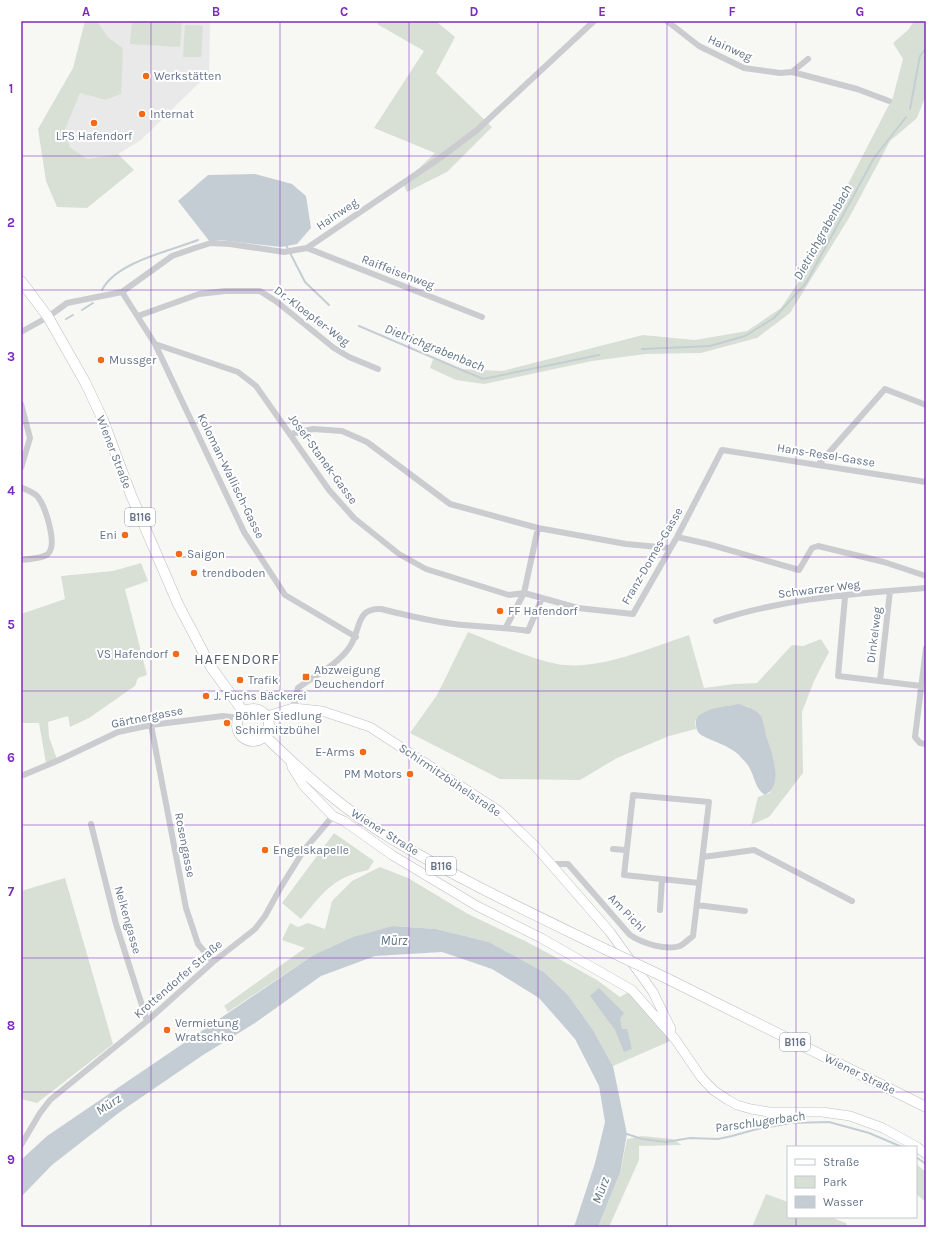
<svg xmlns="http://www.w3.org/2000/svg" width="947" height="1248" font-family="Karla,sans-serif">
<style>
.built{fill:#e8e9e8}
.green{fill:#d8e0d5}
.water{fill:#c5cdd4}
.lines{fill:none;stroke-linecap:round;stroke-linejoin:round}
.stream{stroke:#c5cdd4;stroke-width:2}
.secondary-casing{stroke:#bbbfc5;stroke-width:10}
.primary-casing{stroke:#babdc2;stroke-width:11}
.street{stroke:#caccd0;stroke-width:6}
.secondary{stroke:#fff;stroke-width:9}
.primary{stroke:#fff;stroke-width:10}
.primary-bridge-casing{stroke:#babdc2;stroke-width:11;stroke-linecap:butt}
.primary-bridge{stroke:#fff;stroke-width:10}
.grid{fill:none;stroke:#7b2cbf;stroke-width:1;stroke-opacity:0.55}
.poi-dot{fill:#f46a18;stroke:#fff;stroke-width:1.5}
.labels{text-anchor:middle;stroke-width:4;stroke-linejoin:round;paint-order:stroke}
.shield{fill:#fff;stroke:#929dac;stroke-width:1}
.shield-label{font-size:11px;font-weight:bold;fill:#647389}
.street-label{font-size:12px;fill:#647389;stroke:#fff}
.poi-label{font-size:12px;fill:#647389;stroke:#fff;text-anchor:start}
.water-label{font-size:13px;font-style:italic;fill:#5f7584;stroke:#fff}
.quarter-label{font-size:14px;letter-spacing:1px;fill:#525e6d;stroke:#fff}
.neatline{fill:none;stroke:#7b2cbf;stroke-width:1.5}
.grid-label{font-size:13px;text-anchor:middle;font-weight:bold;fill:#7b2cbf}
</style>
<rect width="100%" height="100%" fill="#f7f8f4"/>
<path class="built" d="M 97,21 L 210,22 L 209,73 L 141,140 L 118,154 L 87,159 L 70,147 L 64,131 L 80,93 L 105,100 L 123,48 L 108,37 Z"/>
<path class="green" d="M 85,21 L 97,21 L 108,37 L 123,48 L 121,94 L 105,100 L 80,93 L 64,132 L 70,147 L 87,159 L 118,154 L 134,170 L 87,208 L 57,207 L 46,181 L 38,129 L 73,68 Z
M 132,21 L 182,21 L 180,47 L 130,44 Z
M 379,21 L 436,21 L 455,37 L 436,73 L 492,127 L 447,172 L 407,192 L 403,183 L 435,153 L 374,128 L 424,51 L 377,24 Z
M 914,21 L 926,21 L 926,95 L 917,118 L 890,141 L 849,218 L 790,313 L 757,338 L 701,353 L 646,354 L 592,361 L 484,384 L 456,380 L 430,368 L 433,359 L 461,369 L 502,371 L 643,335 L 695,340 L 747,331 L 781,308 L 814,259 L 847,186 L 893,97 L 903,59 L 893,43 L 908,30 Z
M 185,25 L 203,26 L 201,57 L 183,57 Z
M 141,563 L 148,581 L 125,589 L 147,675 L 138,678 L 135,686 L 89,718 L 70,727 L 68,716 L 48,722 L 49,737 L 57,759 L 46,763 L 39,723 L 21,723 L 21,614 L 65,599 L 61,576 L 113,571 Z
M 468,632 C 494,642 537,662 564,665 C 603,669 652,647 689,635 L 704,688 L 734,684 L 757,683 L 792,645 L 803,646 L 821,639 L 829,652 L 814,681 L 802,712 L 803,773 L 769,817 L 751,825 L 758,797 L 770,793 L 775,768 L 769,745 L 766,735 L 749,707 C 730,701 710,710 695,721 L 696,729 L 669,736 L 617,758 L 580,780 L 500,779 L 410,733 L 437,695 Z
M 334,833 L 374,861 L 368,870 C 333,877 323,893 301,919 L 282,903 Z
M 380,867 L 408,878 L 468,914 L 525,941 L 559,959 L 597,980 L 620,997 L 632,990 L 675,1039 L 613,1066 L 593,1030 L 568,995 L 544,972 L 489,942 L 436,929 L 393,926 L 312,956 L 228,1012 L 224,1006 L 305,948 L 282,940 L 290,923 L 298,927 L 308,923 L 325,929 L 332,901 L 352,881 Z
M 65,878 L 113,1044 L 37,1103 L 21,1099 L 21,891 Z
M 642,1136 L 672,1139 L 682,1145 L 639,1146 L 639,1160 L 609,1227 L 598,1227 L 620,1173 L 627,1139 Z
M 916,1164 L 926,1172 L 926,1202 L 916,1194 Z
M 766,1194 L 788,1202 L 788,1217 L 830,1217 L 846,1223 L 847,1227 L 752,1227 Z"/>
<path class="water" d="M 255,174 L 292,184 L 306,196 L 311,228 L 297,244 L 281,247 L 220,240 L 210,242 L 178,201 L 208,175 Z
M 739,704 C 746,706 757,710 761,716 C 764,722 764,729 766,735 C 771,751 785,785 765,795 C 755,789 755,777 749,767 C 747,763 742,759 739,755 C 728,745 714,742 701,735 C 697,732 696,728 696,724 C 693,709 729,706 739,704 Z
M 393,926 L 436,929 L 489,942 L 544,972 L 568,995 L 593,1030 L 613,1066 L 627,1134 L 620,1173 L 598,1227 L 574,1227 L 595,1163 L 605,1122 L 599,1086 L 575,1039 L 539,998 L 492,969 L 442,952 L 375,956 L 321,976 L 255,1023 L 203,1055 L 120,1112 L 52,1165 L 21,1197 L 21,1160 L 47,1136 L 312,956 L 353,937 Z
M 599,988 L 624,1013 L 620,1019 L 622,1029 L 627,1029 L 632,1049 L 624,1052 L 615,1030 L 590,996 Z"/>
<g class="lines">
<path class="stream" d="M 910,109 L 920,56 L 926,48
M 286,245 L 305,282 L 329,305
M 102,290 C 116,262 170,251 198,240
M 82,310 L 93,303
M 66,319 L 73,315
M 359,326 L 483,379 L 599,355
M 642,349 L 710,346 L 745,336 L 774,318 L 806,283 L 874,158 L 906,117
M 627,1134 L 642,1139 L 666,1142 L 690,1138 L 718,1139 L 732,1136 L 757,1129 L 791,1123 L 829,1122 L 869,1133 L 902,1147
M 916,1157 L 926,1164"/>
<g class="secondary-casing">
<path id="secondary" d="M 267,716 L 293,708 L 322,711 L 370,727 L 499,811 L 536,847 L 610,932 L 653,992 L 671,1029
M 291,761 L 292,767 L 303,785 L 333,816 L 344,821 L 392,855 L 477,906 L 541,938 L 632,990 L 675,1039 L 701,1077 L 713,1090 L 728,1100 L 737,1105 L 751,1109 L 769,1112 L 822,1112 L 850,1116 L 883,1128 L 917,1147 L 926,1154"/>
</g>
<g class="primary-casing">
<path id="primary" d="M 21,281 L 48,317 L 85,382 L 103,420 L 131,495 L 178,604 L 211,667 L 243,711
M237 725a16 16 0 1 1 32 0a16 16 0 1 1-32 0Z
M 265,736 C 304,774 345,811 392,839 C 460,880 533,914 605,949
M 664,977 L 926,1107"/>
</g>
<path class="street" d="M 667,21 L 699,46 L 744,68 L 780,73 L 792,72 L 808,59
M 792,72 L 857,89 L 889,101
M 307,248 L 482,317
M 122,292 L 155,344 L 244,532 L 285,595 L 356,637
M 138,316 L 199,294 L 225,291 L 260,291 L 277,302 L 334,348 L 349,357 L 378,369
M 21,332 L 48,317 L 67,303 L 122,292 L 172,256 L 195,248 L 211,243 L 230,244 L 284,252 L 307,248 L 440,158 L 477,130 L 594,21
M 155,344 L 238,372 L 256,386 L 329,490 L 354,518 L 399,554 L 426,569 L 509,595 L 524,593 L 578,608 L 633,614 L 677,537 L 722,450 L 926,482
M 21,404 L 30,438 L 21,468
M 291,434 L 313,429 L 342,431 L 367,442 L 450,504 L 538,528 L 626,544 L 670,548
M 818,465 L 885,389 L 926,405
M 21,487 C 26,490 33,492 37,496 C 45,505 58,544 48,554 C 41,559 29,559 21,560
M 677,537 L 708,544 L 799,570 L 812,548 L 818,546 L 884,562 L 926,576
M 845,597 L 838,676 L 921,686
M 716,621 C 783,598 856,594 926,588
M 506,627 L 524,593 L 538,528
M 926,648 L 915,737 L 920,743 L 926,744
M 880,681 L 890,591
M 293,708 L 298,688 C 315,675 336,666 349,648 C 361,632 355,607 381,609 C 405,615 429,621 454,624 C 478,627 503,627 528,631 L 542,598
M 151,725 L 186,908 L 198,944 L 213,962
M 21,776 L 57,761 L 118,732 L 151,725 L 223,716 L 238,718
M 91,824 L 116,924 L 147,1021
M 613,849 L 625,850
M 703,857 L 754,850 L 852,901
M 551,864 L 568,864 L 630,935 C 642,943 666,951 680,946 C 684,944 689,939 693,936 L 709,802 L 633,795 L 624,875 L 699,883
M 697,905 L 745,911
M 660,910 L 662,879
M 21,1145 L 40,1113 L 50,1100 L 147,1021 L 213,962 L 255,929 L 265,916 L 281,887 L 304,850 L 333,816"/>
<use href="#secondary" class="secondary"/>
<use href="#primary" class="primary"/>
<g class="primary-bridge-casing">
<path id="primary-bridge" d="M 605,949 L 664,977"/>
</g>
<use href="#primary-bridge" class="primary-bridge"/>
</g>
<path class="grid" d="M 151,21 L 151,1227M 280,21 L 280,1227M 409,21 L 409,1227M 538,21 L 538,1227M 667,21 L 667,1227M 796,21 L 796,1147M 21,156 L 926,156M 21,290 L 926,290M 21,423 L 926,423M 21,557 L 926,557M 21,691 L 926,691M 21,825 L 926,825M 21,958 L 926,958M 21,1092 L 926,1092M 796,1217 L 796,1227"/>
<g class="poi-dot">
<circle cx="146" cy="76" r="4"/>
<circle cx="142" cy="114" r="4"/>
<circle cx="94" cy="123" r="4"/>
<circle cx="101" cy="360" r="4"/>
<circle cx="125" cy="535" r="4"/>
<circle cx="179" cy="554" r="4"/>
<circle cx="194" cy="573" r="4"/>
<circle cx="500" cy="611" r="4"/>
<circle cx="176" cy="654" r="4"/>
<rect x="302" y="673" width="8" height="8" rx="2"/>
<circle cx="240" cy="680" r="4"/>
<circle cx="206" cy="696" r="4"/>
<circle cx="227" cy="723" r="4"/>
<circle cx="363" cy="752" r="4"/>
<circle cx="410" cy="774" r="4"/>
<circle cx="265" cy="850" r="4"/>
<circle cx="167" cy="1030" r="4"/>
</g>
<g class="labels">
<g class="shield">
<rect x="125" y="508" width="30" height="18" rx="3"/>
<rect x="426" y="857" width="30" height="18" rx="3"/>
<rect x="780" y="1033" width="30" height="18" rx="3"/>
</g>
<g class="shield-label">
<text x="140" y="521">B116</text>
<text x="441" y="870">B116</text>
<text x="795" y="1046">B116</text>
</g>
<g class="street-label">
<text transform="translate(730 48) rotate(24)" y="4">Hainweg</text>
<text transform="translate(337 214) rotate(-34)" y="4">Hainweg</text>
<text transform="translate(398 272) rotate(21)" y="4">Raiffeisenweg</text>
<text transform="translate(312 316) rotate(37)" y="4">Dr.-Kloepfer-Weg</text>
<text transform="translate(114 452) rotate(69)" y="4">Wiener Straße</text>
<text transform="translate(826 455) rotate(9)" y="4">Hans-Resel-Gasse</text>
<text transform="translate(323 459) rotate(54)" y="4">Josef-Stanek-Gasse</text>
<text transform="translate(231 476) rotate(64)" y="4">Koloman-Wallisch-Gasse</text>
<text transform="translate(652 556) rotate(-60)" y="4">Franz-Domes-Gasse</text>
<text transform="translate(819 589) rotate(-7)" y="4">Schwarzer Weg</text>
<text transform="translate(874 635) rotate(-83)" y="4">Dinkelweg</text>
<text transform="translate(147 717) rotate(-11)" y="4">Gärtnergasse</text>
<text transform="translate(450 780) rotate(34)" y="4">Schirmitzbühelstraße</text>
<text transform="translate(385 832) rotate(32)" y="4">Wiener Straße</text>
<text transform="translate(185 845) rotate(79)" y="4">Rosengasse</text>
<text transform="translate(627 913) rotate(46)" y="4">Am Pichl</text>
<text transform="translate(128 920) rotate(74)" y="4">Nelkengasse</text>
<text transform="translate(178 979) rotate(-41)" y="4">Krottendorfer Straße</text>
<text transform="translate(860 1074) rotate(26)" y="4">Wiener Straße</text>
</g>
<g class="poi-label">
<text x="154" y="80">Werkstätten</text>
<text x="150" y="118">Internat</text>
<text x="94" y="140" text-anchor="middle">LFS Hafendorf</text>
<text x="109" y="364">Mussger</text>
<text x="117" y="539" text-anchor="end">Eni</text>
<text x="187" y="558">Saigon</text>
<text x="202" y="577">trendboden</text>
<text x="508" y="615">FF Hafendorf</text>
<text x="168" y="658" text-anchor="end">VS Hafendorf</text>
<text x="314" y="674">Abzweigung<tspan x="314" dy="14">Deuchendorf</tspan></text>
<text x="248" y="684">Trafik</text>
<text x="214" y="700">J. Fuchs Bäckerei</text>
<text x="235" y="720">Böhler Siedlung<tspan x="235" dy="14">Schirmitzbühel</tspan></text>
<text x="355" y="756" text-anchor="end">E-Arms</text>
<text x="402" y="778" text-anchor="end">PM Motors</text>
<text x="273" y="854">Engelskapelle</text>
<text x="175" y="1027">Vermietung<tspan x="175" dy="14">Wratschko</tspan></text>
</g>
<g class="water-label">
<text transform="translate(822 232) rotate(-61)" y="5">Dietrichgrabenbach</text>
<text transform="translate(435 347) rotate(22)" y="5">Dietrichgrabenbach</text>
<text x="394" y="945">Mürz</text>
<text transform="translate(108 1104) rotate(-33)" y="5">Mürz</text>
<text transform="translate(760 1121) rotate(-8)" y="5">Parschlugerbach</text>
<text transform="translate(600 1190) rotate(-69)" y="5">Mürz</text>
</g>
<g class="quarter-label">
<text x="237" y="664">HAFENDORF</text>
</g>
</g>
<rect width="947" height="1248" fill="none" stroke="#ffffff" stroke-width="44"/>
<rect x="787" y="1146" width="130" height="72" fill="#ffffff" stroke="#c1c7d0"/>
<rect x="795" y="1159" width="20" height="6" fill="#ffffff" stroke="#c1c7d0"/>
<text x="823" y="1166" font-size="12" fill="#647389">Straße</text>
<rect x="795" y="1176" width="20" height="12" fill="#d8e0d5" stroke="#c1c7d0"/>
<text x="823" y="1186" font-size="12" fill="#647389">Park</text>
<rect x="795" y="1196" width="20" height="12" fill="#c5cdd4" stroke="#c1c7d0"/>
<text x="823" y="1206" font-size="12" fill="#647389">Wasser</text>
<rect x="22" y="22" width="903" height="1204" class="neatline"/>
<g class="grid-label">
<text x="86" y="16">A</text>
<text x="216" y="16">B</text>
<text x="344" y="16">C</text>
<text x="474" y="16">D</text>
<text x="602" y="16">E</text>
<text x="732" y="16">F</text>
<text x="860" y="16">G</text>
<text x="11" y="93">1</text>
<text x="11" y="227">2</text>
<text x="11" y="361">3</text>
<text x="11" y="495">4</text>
<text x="11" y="629">5</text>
<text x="11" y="762">6</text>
<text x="11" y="896">7</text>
<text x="11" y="1030">8</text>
<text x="11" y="1164">9</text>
</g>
</svg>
